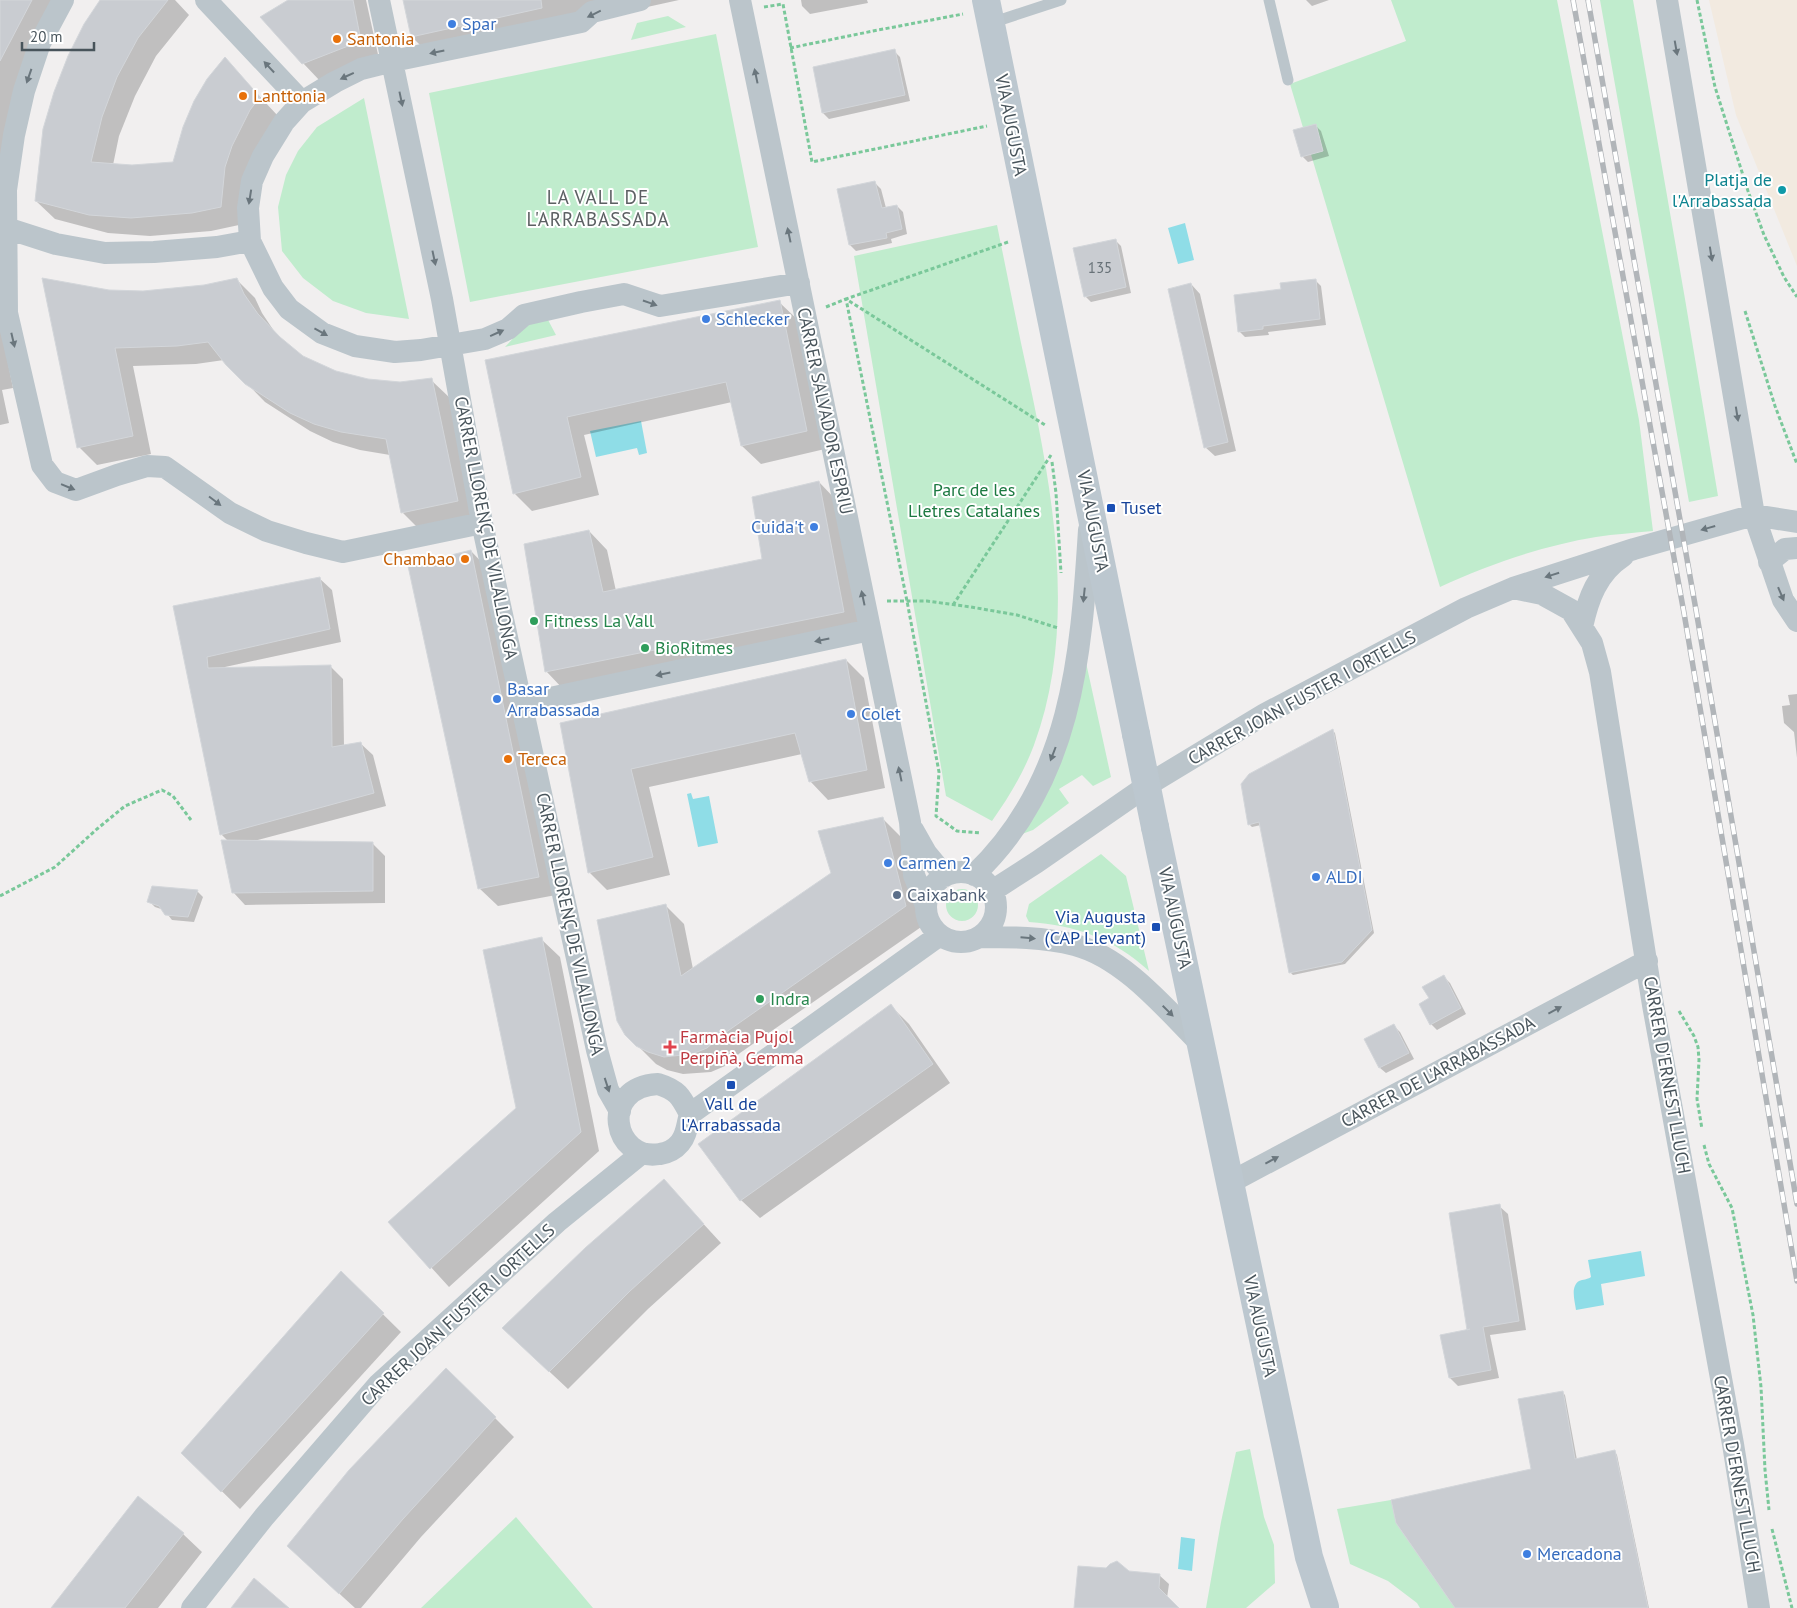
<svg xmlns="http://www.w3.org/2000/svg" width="1797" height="1608" font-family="'PT Sans',sans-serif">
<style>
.green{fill:#c0eccd}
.sand{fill:#f2eae0}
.water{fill:#8fdde7}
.shadow{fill:#0003}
.building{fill:#c9ccd1;stroke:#d3d6da}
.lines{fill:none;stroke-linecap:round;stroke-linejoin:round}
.path{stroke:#7ac89a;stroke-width:3;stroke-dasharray:4 2.5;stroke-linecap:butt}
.lane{stroke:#bbc5cb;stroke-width:11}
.street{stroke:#bbc5cb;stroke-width:22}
.secondary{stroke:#bcc7cf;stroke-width:28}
.rail-casing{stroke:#b1b5b9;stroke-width:5.5}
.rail{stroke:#fff;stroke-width:4;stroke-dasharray:11;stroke-linecap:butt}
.secondary-bridge{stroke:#bcc7cf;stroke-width:28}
.oneway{fill:#6a767d}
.shop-dot{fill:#3f7fe0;stroke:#fff;stroke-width:2}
.food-dot{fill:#e8710a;stroke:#fff;stroke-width:2}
.culture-dot{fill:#0f9aa8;stroke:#fff;stroke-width:2}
.transit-dot{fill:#1a4fb4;stroke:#fff;stroke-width:2}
.leisure-dot{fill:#2e9e5b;stroke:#fff;stroke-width:2}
.service-dot{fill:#5c6f8a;stroke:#fff;stroke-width:2}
.health-dot{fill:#e0444e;stroke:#fff;stroke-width:2}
.labels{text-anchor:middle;stroke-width:4;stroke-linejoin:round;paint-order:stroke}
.number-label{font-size:15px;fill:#687278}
.shop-label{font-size:18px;fill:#366cbe;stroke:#fff;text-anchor:start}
.food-label{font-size:18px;fill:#c56008;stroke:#fff;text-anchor:start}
.street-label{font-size:18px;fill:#48545b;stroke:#fff}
.culture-label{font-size:18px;fill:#0d838f;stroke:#fff;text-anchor:end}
.park-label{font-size:18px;fill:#1c7941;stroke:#fff}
.transit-label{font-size:18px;fill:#164399;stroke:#fff;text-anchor:start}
.leisure-label{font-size:18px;fill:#27864d;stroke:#fff;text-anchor:start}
.service-label{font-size:18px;fill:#4e5e75;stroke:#fff;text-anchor:start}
.health-label{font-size:18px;fill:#be3a42;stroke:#fff;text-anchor:start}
.neighbourhood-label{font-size:19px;letter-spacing:1px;fill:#5c6063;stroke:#fff}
</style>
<rect width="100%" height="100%" fill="#f1efef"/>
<path class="green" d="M 1391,0 L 1557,0 L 1639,420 L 1653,531 C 1634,533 1615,534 1596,537 C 1542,546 1489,564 1440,587 L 1290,84 L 1406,41 Z
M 1600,0 L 1633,0 L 1685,299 L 1718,496 L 1689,502 Z
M 668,16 L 686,27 L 631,40 L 637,23 Z
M 716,34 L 758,247 L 470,302 L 429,93 Z
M 364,98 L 409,319 L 366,313 L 333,301 L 303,278 L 282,251 L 278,207 L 286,175 L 298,151 L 317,127 Z
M 997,225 C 1005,264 1013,304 1021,343 C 1049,471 1081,618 1034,745 C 1024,772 1009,797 992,821 L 946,796 L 854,256 Z
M 547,318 L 556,335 L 505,347 L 525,326 Z
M 1085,658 L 1111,777 L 1093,786 L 1082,775 L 1059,789 L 1069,803 L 1033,830 L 1022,834 L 1042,804 Z
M 1101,854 L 1126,876 L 1149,971 C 1114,939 1076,925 1029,922 L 1026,916 L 1029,904 Z
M946 905a16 16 0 1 1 32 0a16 16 0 1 1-32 0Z
M 1250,1449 L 1264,1517 L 1274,1545 L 1275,1583 L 1246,1608 L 1206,1608 L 1221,1522 L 1236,1452 Z
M 1391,1500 L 1396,1523 L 1455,1608 L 1420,1608 L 1417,1603 L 1388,1581 L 1350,1564 L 1337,1509 Z
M 516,1517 L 593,1608 L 421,1608 Z"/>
<path class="sand" d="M 1709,0 L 1797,0 L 1797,266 L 1736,115 Z"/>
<path class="water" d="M 1185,223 L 1194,260 L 1178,264 L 1168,228 Z
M 641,421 L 647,453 L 639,455 L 637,448 L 596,457 L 590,431 Z
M 691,793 L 693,799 L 709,796 L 718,843 L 698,847 L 687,794 Z
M 1641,1251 L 1645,1276 L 1601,1284 L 1604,1305 L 1576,1310 C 1575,1301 1570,1287 1579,1281 C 1583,1279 1587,1280 1591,1277 L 1588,1260 Z
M 1181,1537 L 1195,1539 L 1192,1571 L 1178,1569 Z"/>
<path class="shadow" d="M 0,0 L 61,0 L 0,167 Z
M 102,0 L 175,0 L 189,15 L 156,56 L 135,96 L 119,136 L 113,165 L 132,166 L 174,163 L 225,59 L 278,116 L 239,225 L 211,231 L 150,236 L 108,233 L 55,219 L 36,201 Z
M 291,0 L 366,0 L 379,59 L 321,82 L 303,63 Z
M 405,0 L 679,0 L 430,55 L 412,37 Z
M 801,0 L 867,0 L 868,3 L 810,14 L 802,6 Z
M 1306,0 L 1329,0 L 1312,6 Z
M 894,51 L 900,57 L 910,101 L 829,119 L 823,113 L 814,68 Z
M 1315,125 L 1321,131 L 1329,156 L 1308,162 L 1302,156 Z
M 875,183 L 881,189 L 886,208 L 897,206 L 903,212 L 907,234 L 891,239 L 892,243 L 856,251 L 850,245 Z
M 1115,240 L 1121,246 L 1131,293 L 1091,302 L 1085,296 Z
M 236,279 L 255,298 L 262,313 L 276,334 L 302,357 L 335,372 L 368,381 L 400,383 L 431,380 L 450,398 L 475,519 L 421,531 L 402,512 L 390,455 L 360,450 L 333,442 L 310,431 L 265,402 L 224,360 L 196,364 L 133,366 L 151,454 L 97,465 L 79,447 L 108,291 L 143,292 L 204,286 Z
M 1315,280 L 1321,286 L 1326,325 L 1268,332 L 1269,335 L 1245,337 L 1239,331 L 1283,290 Z
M 1191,284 L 1200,294 L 1236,451 L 1215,456 L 1205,447 Z
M 779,302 L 798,320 L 825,449 L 761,464 L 742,446 L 732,402 L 584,435 L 599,495 L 532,511 L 514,493 L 487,361 Z
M 0,323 L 13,388 L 2,390 L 9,423 L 0,425 Z
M 819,482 L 837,501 L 862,630 L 564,690 L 546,671 L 589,531 L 607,550 L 616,591 L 763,560 Z
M 471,551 L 489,570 L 556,895 L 498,906 L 479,888 Z
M 319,578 L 332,590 L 341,642 L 225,667 L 226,669 L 331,667 L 343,679 L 344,746 L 360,743 L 373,755 L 386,806 L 254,841 L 373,844 L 385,856 L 385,903 L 245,905 L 233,892 L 228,841 L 221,834 L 175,607 Z
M 846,660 L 864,678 L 885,788 L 828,800 L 810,781 L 802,754 L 649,787 L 670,875 L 607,890 L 589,872 L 562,724 Z
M 1797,694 L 1797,758 L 1794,732 L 1784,723 L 1782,706 L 1790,705 L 1788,695 Z
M 1332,730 L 1335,733 L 1374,933 L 1345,964 L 1293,975 L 1290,972 L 1261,825 L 1252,827 L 1249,824 Z
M 882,818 L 901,837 L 924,925 L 740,1053 L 725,1066 L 711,1072 L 683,1074 L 667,1070 L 656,1064 L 626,1034 L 666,906 L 684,924 L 693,969 L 832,874 Z
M 197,891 L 203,897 L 194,922 L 172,920 L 164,910 L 155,907 L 149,901 Z
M 541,939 L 560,957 L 599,1151 L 449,1287 L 390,1222 L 517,1109 Z
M 1444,977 L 1450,983 L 1466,1014 L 1437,1030 L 1431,1024 L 1430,999 Z
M 891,1006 L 909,1024 L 950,1083 L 760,1218 L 741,1200 Z
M 1394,1026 L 1400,1032 L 1414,1059 L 1386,1073 L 1380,1068 Z
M 664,1181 L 721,1243 L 648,1309 L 568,1389 L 522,1346 Z
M 1499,1206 L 1508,1214 L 1526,1330 L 1490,1335 L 1499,1378 L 1458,1386 L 1450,1378 L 1470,1331 Z
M 341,1273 L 401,1332 L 240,1509 L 183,1453 Z
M 446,1369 L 514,1437 L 421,1537 L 361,1608 L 355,1608 L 307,1564 Z
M 1562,1392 L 1565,1395 L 1577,1460 L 1615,1452 L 1617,1455 L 1649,1608 L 1456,1608 L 1532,1470 Z
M 138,1498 L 183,1534 L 202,1552 L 158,1608 L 53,1608 Z
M 1106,1570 L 1159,1575 L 1169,1584 L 1167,1598 L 1177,1608 L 1076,1608 Z"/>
<path class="building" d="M 0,0 L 32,0 L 0,61 Z
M 100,0 L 168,0 L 138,38 L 117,77 L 102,117 L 91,162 L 132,165 L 173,162 L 183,127 L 194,101 L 207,79 L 225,57 L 260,97 L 250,110 L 232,146 L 225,167 L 221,207 L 192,213 L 131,218 L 89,215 L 35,201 L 43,129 L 54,92 L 68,56 L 84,24 Z
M 288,0 L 353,0 L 361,41 L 302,64 L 260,17 Z
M 403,0 L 541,0 L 542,8 L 411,37 Z
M 895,49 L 905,95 L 822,113 L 813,67 Z
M 1316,124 L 1323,151 L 1301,157 L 1293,130 Z
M 875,181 L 882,208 L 897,205 L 902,229 L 886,233 L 887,238 L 849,245 L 837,189 Z
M 1116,239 L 1126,287 L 1084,297 L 1073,248 Z
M 42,278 L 109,290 L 143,291 L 204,285 L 237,278 L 244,294 L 258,314 L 280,337 L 303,356 L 336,371 L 368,379 L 400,382 L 432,378 L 458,501 L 401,513 L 386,439 L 341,432 L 314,424 L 290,413 L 245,384 L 226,365 L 208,342 L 177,346 L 115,348 L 133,436 L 77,448 Z
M 1316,279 L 1320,319 L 1263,326 L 1263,329 L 1238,332 L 1234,295 L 1281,289 L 1280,283 Z
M 1191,283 L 1228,442 L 1204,448 L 1168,289 Z
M 780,300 L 807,431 L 741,446 L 726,382 L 567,417 L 581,477 L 513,494 L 485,360 Z
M 819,481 L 844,612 L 545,672 L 524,544 L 589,530 L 603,592 L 762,559 L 752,497 Z
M 471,550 L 539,877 L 478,889 L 408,566 Z
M 320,577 L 330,629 L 207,657 L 208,668 L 331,665 L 332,747 L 361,742 L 374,793 L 220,835 L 173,606 Z
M 846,659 L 867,770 L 809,782 L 795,733 L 631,769 L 653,857 L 588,873 L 560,723 Z
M 1333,729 L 1372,930 L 1342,962 L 1289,973 L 1259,822 L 1248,825 L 1241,784 L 1249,774 Z
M 883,817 L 906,906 L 722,1035 L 707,1048 L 692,1054 L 664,1057 L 648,1052 L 636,1046 L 625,1035 L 617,1021 L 597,920 L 666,904 L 681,976 L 831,873 L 818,831 Z
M 221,840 L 373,842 L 373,891 L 232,893 Z
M 152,886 L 198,890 L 188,917 L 165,915 L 159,906 L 147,902 Z
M 542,937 L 581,1132 L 430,1269 L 388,1222 L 516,1108 L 483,950 Z
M 1444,975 L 1461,1008 L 1430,1025 L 1419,1004 L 1429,998 L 1422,987 Z
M 891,1004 L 933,1064 L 740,1201 L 698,1144 Z
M 1394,1024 L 1409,1053 L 1379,1068 L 1364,1039 Z
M 664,1179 L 704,1224 L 630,1291 L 549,1372 L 502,1328 L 585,1248 Z
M 1500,1204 L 1519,1321 L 1483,1327 L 1491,1370 L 1449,1378 L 1440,1335 L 1470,1329 L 1467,1330 L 1449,1213 Z
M 341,1271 L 384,1313 L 221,1492 L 181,1453 Z
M 446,1368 L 496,1417 L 403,1519 L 339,1594 L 287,1546 L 349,1470 Z
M 1563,1391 L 1575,1459 L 1615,1450 L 1648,1608 L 1455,1608 L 1396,1523 L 1391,1500 L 1531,1469 L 1518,1399 Z
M 138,1496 L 184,1533 L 125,1608 L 51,1608 Z
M 1117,1561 L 1129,1571 L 1160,1574 L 1159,1588 L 1179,1608 L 1074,1608 L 1078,1566 L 1106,1568 L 1110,1564 Z
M 254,1578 L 289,1608 L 231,1608 Z"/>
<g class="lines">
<path class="path" d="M 1697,0 L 1715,87 L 1748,191 L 1764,235 L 1784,277 L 1797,297
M 764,7 L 783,4 L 812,162 L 987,126
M 790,48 L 873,31 L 963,14
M 1008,242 L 846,299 L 1045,425
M 826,307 L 846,299 L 907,601 L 939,772 L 936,816 L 957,831 L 981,833
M 1745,311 L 1775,406 L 1797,464
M 1052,462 L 1056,493 L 1061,573
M 887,601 L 927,601 L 971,607 L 1017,615 L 1058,628
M 953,605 L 1051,455
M 0,896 L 55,867 L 97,829 L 125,806 L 162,790 L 173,796 L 191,820
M 1679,1011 L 1694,1036 L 1698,1047 L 1699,1060 L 1697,1099 L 1702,1129
M 1704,1145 L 1709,1164 L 1732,1208 L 1753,1315 L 1761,1387 L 1765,1470 L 1769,1510
M 1772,1529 L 1792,1608"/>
<path class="lane" d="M 1269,0 L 1288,80
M 991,23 L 1061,0"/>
<path class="street" d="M 63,0 L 40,43 L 24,91 L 14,135 L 6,190 L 7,313 L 42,465 L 55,482 L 76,490 L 117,475 L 147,466 L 165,467 L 230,513 L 267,531 L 306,543 L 343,552 L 482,523
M 206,0 L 302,102
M 379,0 L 442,299 L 482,523 L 597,1050 L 608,1090 L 620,1111
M 640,0 L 592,12 L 581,22 L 393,61 L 361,69 L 335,82 L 302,102 L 284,122 L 263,156 L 252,181 L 248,208 L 250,241 L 273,288 L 289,309 L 322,333 L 355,346 L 395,352 L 421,350 L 485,339 L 508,329 L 524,315 L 581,302 L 624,294 L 660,306 L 799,283
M 740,0 L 910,822 L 914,875 L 926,906
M 1667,0 L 1754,515 L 1783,600 L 1797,621
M 0,226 L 56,244 L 105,253 L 154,252 L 217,247 L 250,241
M 1769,562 L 1785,549 L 1797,548
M 1513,588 L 1542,594 L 1571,610 L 1592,643 L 1600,672 L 1653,1005 L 1733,1444 L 1759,1608
M 1582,627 C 1588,599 1597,573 1623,556
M 522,704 L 870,630
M 913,830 L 926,853 L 945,876
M926 907a35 35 0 1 1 70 0a35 35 0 1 1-70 0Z
M 974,875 C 1072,782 1081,657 1089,530
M 992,891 L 1037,862 L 1154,781 L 1265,714 L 1466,608 L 1513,588 L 1634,549 L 1754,515 L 1797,522
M 979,937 C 1011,937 1043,937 1075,945 C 1124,958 1165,1008 1200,1043
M 658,1084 C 678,1090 681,1097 690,1114 C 687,1124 687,1135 680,1143 C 675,1149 667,1153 660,1154 C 613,1162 598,1087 658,1084 Z
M 690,1114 L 940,935
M 1229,1183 L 1647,961
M 192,1608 L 264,1517 L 378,1385 L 557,1222 L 642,1153"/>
<path class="secondary" d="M 986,0 L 1136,734
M 1155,827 L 1309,1557 L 1325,1607"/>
<g class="rail-casing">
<path id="rail" d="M 1573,0 L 1684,613 L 1797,1281
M 1588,0 L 1696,610 L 1797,1204"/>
</g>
<use href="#rail" class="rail"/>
<path class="secondary-bridge" d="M 1136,734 L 1155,827"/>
</g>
<defs><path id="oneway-solid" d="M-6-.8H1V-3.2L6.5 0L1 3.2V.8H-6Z" transform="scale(1.25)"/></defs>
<g class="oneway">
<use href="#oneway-solid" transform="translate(594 14) rotate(154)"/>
<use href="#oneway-solid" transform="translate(1676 48) rotate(80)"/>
<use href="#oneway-solid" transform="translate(437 52) rotate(168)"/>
<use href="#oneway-solid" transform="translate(269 67) rotate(-133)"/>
<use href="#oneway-solid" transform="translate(29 76) rotate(109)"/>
<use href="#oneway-solid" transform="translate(347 76) rotate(155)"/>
<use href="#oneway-solid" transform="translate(756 76) rotate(-102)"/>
<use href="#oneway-solid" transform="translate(401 99) rotate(78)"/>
<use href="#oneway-solid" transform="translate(250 197) rotate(99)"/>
<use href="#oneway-solid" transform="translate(789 235) rotate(-102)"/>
<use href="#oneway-solid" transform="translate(1711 254) rotate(81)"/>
<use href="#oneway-solid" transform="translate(434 258) rotate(78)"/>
<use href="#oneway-solid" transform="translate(650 303) rotate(19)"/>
<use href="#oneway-solid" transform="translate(321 332) rotate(29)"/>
<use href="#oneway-solid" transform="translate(497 333) rotate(-24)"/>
<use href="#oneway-solid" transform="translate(13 340) rotate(77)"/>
<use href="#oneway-solid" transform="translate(1737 414) rotate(81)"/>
<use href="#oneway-solid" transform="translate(68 487) rotate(22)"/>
<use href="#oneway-solid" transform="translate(215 501) rotate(37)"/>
<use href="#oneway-solid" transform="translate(1708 528) rotate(164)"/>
<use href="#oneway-solid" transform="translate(1552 575) rotate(162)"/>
<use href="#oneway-solid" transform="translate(1781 594) rotate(67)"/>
<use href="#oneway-solid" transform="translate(1084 595) rotate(96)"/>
<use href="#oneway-solid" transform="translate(863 598) rotate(-102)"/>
<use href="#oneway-solid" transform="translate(822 640) rotate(168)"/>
<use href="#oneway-solid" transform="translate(663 674) rotate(168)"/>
<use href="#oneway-solid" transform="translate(1053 754) rotate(111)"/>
<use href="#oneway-solid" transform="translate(900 774) rotate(-102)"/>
<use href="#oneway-solid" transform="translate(1028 938) rotate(5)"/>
<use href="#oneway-solid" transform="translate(1555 1010) rotate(-28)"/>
<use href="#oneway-solid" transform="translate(1168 1011) rotate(45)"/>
<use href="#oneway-solid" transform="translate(607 1085) rotate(72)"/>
<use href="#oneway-solid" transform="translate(1272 1160) rotate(-28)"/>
</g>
<g class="shop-dot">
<circle cx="452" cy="24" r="5"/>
<circle cx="706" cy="319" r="5"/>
<circle cx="814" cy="527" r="5"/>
<circle cx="497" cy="699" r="5"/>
<circle cx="851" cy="714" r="5"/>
<circle cx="888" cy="863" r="5"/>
<circle cx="1316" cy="877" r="5"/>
<circle cx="1527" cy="1554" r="5"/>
</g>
<g class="food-dot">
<circle cx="337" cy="39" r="5"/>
<circle cx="243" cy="96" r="5"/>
<circle cx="465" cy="559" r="5"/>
<circle cx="508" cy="759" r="5"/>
</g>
<circle class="culture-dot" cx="1782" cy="190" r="5"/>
<g class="transit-dot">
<rect x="1106" y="503" width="10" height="10" rx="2.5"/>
<rect x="1151" y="922" width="10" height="10" rx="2.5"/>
<rect x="726" y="1080" width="10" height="10" rx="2.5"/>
</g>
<g class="leisure-dot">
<circle cx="534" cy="621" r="5"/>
<circle cx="645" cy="648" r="5"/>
<circle cx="760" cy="999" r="5"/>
</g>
<circle class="service-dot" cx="897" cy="895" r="5"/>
<path class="health-dot" d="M667.5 1039.5h5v5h5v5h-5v5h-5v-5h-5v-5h5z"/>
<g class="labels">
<g class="number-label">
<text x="1100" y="273">135</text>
</g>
<g class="shop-label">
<text x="462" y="30">Spar</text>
<text x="716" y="325">Schlecker</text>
<text x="804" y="533" text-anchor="end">Cuida't</text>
<text x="507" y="695">Basar<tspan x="507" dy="21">Arrabassada</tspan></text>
<text x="861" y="720">Colet</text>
<text x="898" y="869">Carmen 2</text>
<text x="1326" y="883">ALDI</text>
<text x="1537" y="1560">Mercadona</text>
</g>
<g class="food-label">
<text x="347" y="45">Santonia</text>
<text x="253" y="102">Lanttonia</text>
<text x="455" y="565" text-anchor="end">Chambao</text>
<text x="518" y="765">Tereca</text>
</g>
<g class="street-label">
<text transform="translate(1011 125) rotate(79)" y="6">VIA AUGUSTA</text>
<text transform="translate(825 411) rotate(78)" y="6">CARRER SALVADOR ESPRIU</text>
<text transform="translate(1093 521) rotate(79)" y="6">VIA AUGUSTA</text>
<text transform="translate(486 528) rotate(79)" y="6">CARRER LLORENÇ DE VILALLONGA</text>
<text transform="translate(1302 698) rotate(-29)" y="6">CARRER JOAN FUSTER I ORTELLS</text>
<text transform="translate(1175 918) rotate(78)" y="6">VIA AUGUSTA</text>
<text transform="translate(570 924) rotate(78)" y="6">CARRER LLORENÇ DE VILALLONGA</text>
<text transform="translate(1438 1072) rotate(-28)" y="6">CARRER DE L'ARRABASSADA</text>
<text transform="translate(1667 1075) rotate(80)" y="6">CARRER D'ERNEST LLUCH</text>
<text transform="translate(458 1315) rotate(-43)" y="6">CARRER JOAN FUSTER I ORTELLS</text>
<text transform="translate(1260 1326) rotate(78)" y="6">VIA AUGUSTA</text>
<text transform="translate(1737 1474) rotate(80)" y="6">CARRER D'ERNEST LLUCH</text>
</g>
<g class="culture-label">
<text x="1772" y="186">Platja de<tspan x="1772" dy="21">l'Arrabassada</tspan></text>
</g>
<g class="park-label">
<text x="974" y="496">Parc de les<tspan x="974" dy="21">Lletres Catalanes</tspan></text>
</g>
<g class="transit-label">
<text x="1121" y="514">Tuset</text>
<text x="1146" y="923" text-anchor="end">Via Augusta<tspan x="1146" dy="21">(CAP Llevant)</tspan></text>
<text x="731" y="1110" text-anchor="middle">Vall de<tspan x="731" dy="21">l'Arrabassada</tspan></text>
</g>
<g class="leisure-label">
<text x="544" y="627">Fitness La Vall</text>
<text x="655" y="654">BioRitmes</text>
<text x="770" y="1005">Indra</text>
</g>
<g class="service-label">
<text x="907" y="901">Caixabank</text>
</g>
<g class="health-label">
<text x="680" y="1043">Farmàcia Pujol<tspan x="680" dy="21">Perpiñà, Gemma</tspan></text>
</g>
<g class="neighbourhood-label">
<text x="598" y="204">LA VALL DE<tspan x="598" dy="22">L'ARRABASSADA</tspan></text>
</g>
</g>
<path d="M22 42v8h72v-8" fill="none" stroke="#48545b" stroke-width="2.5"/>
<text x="30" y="42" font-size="15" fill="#48545b" stroke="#ffffff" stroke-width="4" paint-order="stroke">20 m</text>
</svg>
